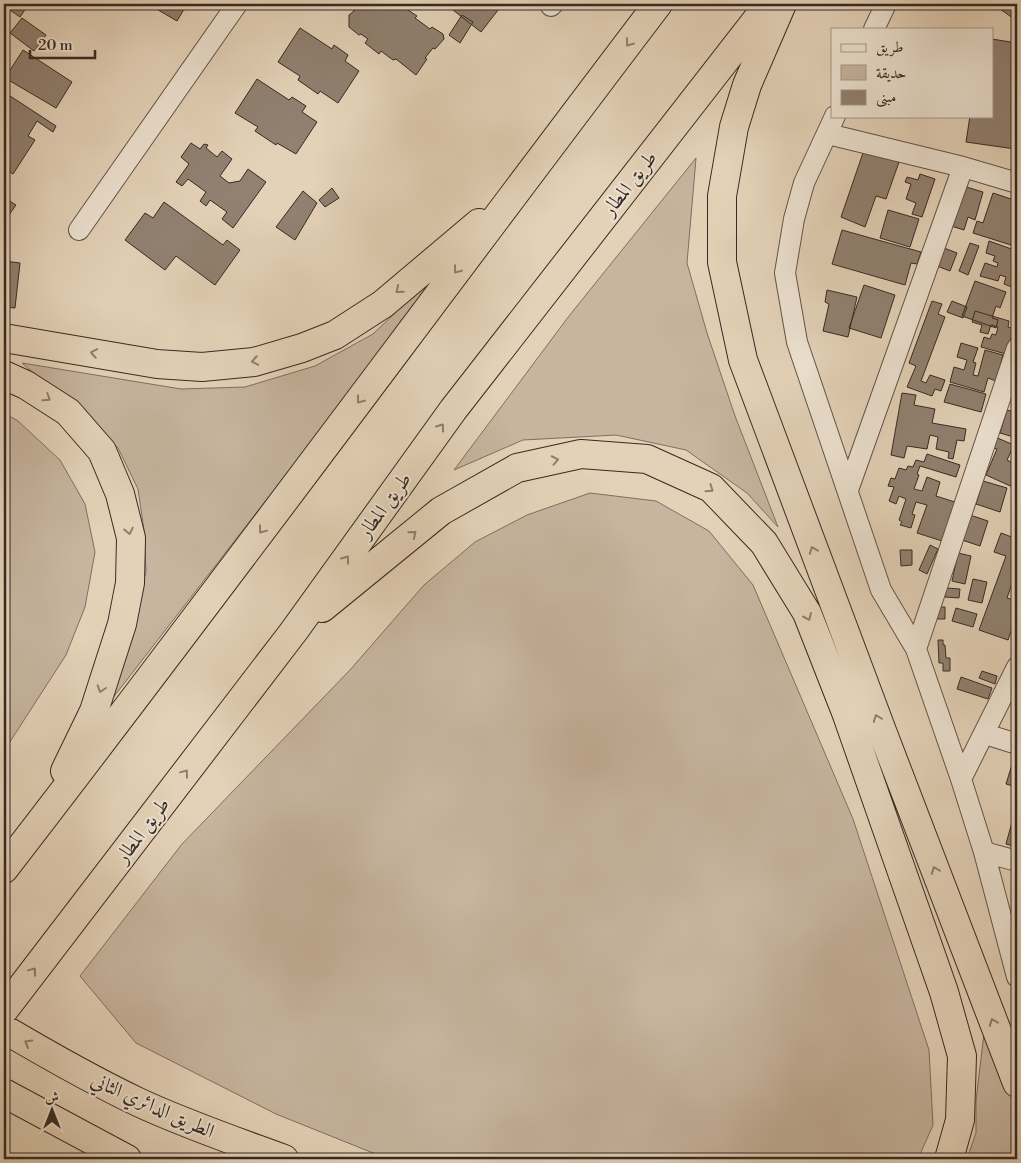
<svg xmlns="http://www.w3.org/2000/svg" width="1021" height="1163" font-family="'Libre Bodoni',Amiri,serif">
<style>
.green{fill:#c7b59f;stroke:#7f6f62}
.building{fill:#918171;stroke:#372924}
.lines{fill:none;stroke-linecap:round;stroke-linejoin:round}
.minor-casing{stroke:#625349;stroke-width:22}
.trunk-casing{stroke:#372924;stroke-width:30}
.minor{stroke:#ede2d1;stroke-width:20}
.trunk{stroke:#e4d2b8;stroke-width:28}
.oneway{stroke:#8e7e6e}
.labels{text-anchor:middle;stroke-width:4;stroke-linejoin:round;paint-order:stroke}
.street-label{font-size:20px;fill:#372924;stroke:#ede2d1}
</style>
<rect width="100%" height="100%" fill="#e4d2b8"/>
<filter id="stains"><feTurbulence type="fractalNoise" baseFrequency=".004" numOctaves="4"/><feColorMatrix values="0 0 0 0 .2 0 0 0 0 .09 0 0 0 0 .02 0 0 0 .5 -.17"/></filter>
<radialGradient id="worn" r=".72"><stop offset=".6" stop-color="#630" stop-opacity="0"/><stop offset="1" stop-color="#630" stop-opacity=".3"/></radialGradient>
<path class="green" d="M 696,158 L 687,263 L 707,333 L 735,416 L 778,527 L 747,493 L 686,450 L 616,435 L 523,440 L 454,470 L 569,316 Z
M 457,254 L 112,699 L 146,572 L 144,530 L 138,489 L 118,448 L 22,363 L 181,389 L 245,387 L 315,366 L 373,334 Z
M 4,413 L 18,421 L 60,460 L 85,504 L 95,552 L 85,607 L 66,655 L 4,751 Z
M 590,493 L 656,501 L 709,531 L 753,585 L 853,819 L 929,1050 L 933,1125 L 918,1159 L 388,1159 L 276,1114 L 136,1043 L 80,976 L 182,844 L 350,670 L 424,585 L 475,542 L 527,515 Z
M 984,1033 L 1017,1111 L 1017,1159 L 967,1159 L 976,1133 L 976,1101 Z"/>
<path class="building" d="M 11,4 L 26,4 L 28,5 L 20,17 L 7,8 Z
M 148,4 L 187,4 L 177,21 Z
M 353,4 L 403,4 L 402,6 L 417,16 L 415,18 L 430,29 L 432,27 L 443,34 L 444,39 L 435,49 L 433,48 L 425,58 L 427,59 L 416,75 L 396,59 L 393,60 L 381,51 L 379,54 L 365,43 L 368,39 L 361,34 L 359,35 L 349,27 L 349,15 L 354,11 Z
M 450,4 L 500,4 L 502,5 L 481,32 L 448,6 Z
M 993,4 L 1017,4 L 1017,21 Z
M 462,15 L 473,22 L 460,43 L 449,35 Z
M 22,18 L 46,35 L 34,51 L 10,33 Z
M 300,28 L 332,49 L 334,45 L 348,55 L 345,61 L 359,71 L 338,103 L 320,91 L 318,94 L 298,80 L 300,76 L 278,62 Z
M 992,39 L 1017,43 L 1017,132 L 1015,149 L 966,142 L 970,116 L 992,116 Z
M 23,50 L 72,82 L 56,108 L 5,78 Z
M 257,79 L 289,100 L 292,97 L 306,106 L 302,112 L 317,122 L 296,154 L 277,143 L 276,145 L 255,131 L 258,127 L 235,113 Z
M 4,92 L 56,126 L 53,132 L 37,121 L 28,136 L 35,140 L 13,174 L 4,168 Z
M 191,143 L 200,149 L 204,144 L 208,145 L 206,148 L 217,157 L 222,151 L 232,159 L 220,176 L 229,183 L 240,181 L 248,169 L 266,182 L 233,228 L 222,219 L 227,212 L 210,200 L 206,206 L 200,201 L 206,192 L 188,179 L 182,186 L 176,182 L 189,164 L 181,157 Z
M 864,150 L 899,162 L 886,199 L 876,196 L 865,227 L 841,217 Z
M 1017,155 L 1017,177 L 1011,175 Z
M 920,174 L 935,179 L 922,217 L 912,214 L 916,203 L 906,199 L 911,184 L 905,182 L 907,177 L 918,180 Z
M 963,186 L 983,192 L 975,220 L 968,217 L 964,230 L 951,226 Z
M 332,188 L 339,198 L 325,207 L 319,200 Z
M 303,191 L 317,203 L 295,240 L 276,227 Z
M 993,193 L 1017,201 L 1017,225 L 1011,245 L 973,233 L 977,221 L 983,223 Z
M 8,200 L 16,205 L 6,219 L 9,221 L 4,229 L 4,201 L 6,203 Z
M 164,202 L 223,245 L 227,240 L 240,250 L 215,285 L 176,256 L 165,270 L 125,240 L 145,213 L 153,218 Z
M 888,210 L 919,219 L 910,247 L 880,238 Z
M 842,230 L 921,252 L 917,264 L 911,263 L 905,285 L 832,264 Z
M 989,241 L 1017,251 L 1017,289 L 1004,284 L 1006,277 L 1000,275 L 998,281 L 980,276 L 985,263 L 997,267 L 998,263 L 993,261 L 995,256 L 986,253 Z
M 970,243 L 979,246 L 968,275 L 959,271 Z
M 944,248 L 957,253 L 950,271 L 937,266 Z
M 4,261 L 20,263 L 15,308 L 4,307 Z
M 975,281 L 1006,292 L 1000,308 L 996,306 L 992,318 L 998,320 L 996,328 L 962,316 Z
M 864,285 L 895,295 L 881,338 L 849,328 Z
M 827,290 L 857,297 L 848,337 L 823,331 L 829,304 L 825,302 Z
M 932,301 L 942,304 L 938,314 L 945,317 L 921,381 L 926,383 L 930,375 L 945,380 L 941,391 L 935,389 L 932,396 L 907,387 L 916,366 L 909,363 Z
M 952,301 L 967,307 L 963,318 L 947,312 Z
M 975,311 L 1009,321 L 1008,327 L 1014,329 L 1006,354 L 981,347 L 984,337 L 990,339 L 992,334 L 996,335 L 998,327 L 991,325 L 988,334 L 980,332 L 982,325 L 972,322 Z
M 961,343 L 978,348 L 973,362 L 976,363 L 973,375 L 978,376 L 985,350 L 1003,355 L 996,381 L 988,378 L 984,392 L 950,382 L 954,367 L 964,370 L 967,360 L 957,357 Z
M 1017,366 L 1017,401 L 1005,397 Z
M 950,384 L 986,394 L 981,412 L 944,402 Z
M 902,393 L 916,395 L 914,405 L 935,409 L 932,423 L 966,429 L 964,441 L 957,440 L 953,459 L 948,458 L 949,452 L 936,449 L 938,437 L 930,435 L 927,449 L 907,446 L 904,458 L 891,455 Z
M 1007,410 L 1017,413 L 1017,438 L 1000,433 Z
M 995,437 L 1014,445 L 1007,460 L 1017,465 L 1017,489 L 986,475 L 997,449 L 991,447 Z
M 927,454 L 960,465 L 956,477 L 920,466 L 917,474 L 919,475 L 914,489 L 922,491 L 927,477 L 940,482 L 936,496 L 955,502 L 942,541 L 917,533 L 927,505 L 916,502 L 912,514 L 915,515 L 911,528 L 900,525 L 902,522 L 899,520 L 906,499 L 899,496 L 896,504 L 889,501 L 894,487 L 888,486 L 891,478 L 895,479 L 899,468 L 906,470 L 908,466 L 913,467 L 916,460 L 924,462 Z
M 983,481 L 1007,488 L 1000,512 L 976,504 Z
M 967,514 L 988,521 L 980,546 L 959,539 Z
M 1001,533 L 1017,539 L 1017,586 L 1012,584 L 1007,598 L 1017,601 L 1017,613 L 1008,640 L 979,630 L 1006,556 L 994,552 Z
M 930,545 L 938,549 L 927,574 L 919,570 Z
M 900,550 L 912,550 L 912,565 L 901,566 Z
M 958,553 L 971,556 L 965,584 L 952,581 Z
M 973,579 L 987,582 L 982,603 L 968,600 Z
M 946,588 L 960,589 L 959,598 L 945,597 Z
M 936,607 L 945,607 L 945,619 L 936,619 Z
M 956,608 L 977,614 L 973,627 L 952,621 Z
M 938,640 L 943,640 L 943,645 L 945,645 L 946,658 L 950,658 L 950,671 L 943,671 L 943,663 L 939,663 Z
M 982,671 L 997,676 L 995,684 L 979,678 Z
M 961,677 L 992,688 L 988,699 L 957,689 Z
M 1017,719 L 1017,733 L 1013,732 Z
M 1015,755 L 1017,755 L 1017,787 L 1006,784 Z
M 1017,804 L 1017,847 L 1006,844 Z"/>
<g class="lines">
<g class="minor-casing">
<path id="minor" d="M 551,6 L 553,4
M 874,29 L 886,4
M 835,116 L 804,183 L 794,219 L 785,273 L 797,342 L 881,590 L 916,649 L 961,779 L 984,852 L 1017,977
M 828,134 L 963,167 L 1017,183
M 79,230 L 237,4
M 848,490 L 963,167
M 916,649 L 1017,348
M 985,734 L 1017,744
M 961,779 L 1017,667
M 984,852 L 1017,861"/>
</g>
<g class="trunk-casing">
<path id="trunk" d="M 782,4 L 747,85 L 734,127 L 722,196 L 722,262 L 743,360 L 882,731 L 1017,1083
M 4,338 L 157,364 L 202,367 L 254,362 L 302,348 L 335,335 L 383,304 L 479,223
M 4,375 L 26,385 L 68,412 L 102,451 L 120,494 L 131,538 L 130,583 L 122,624 L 94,711 L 65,771
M 322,608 L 441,511 L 517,468 L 581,454 L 647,459 L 711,488 L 764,543 L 807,613 L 847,715 L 944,992 L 962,1056 L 960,1120 L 949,1159
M 4,869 C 225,583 439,292 658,4
M 4,1010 L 294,631 L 453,410 L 769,4
M 4,1029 C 48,1055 92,1080 138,1102 C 185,1124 235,1141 284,1159
M 4,1093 L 127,1159"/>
</g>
<use href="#minor" class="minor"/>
<use href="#trunk" class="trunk"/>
</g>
<defs><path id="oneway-chevron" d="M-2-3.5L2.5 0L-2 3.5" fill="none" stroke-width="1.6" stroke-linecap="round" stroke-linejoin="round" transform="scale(1.25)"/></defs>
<g class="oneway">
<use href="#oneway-chevron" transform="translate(629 43) rotate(127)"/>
<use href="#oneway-chevron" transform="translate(457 270) rotate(127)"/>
<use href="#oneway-chevron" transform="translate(399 290) rotate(140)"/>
<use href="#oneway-chevron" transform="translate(94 353) rotate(-170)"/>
<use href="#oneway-chevron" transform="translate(255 361) rotate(169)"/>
<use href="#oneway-chevron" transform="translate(47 398) rotate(33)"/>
<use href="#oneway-chevron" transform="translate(360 400) rotate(127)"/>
<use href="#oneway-chevron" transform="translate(441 427) rotate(-54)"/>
<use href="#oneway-chevron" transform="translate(555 460) rotate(-12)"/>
<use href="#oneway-chevron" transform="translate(710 489) rotate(35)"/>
<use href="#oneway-chevron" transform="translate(262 530) rotate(127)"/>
<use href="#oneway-chevron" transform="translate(129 531) rotate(78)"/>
<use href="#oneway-chevron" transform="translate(413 534) rotate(-39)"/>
<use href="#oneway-chevron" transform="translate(813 550) rotate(-111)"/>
<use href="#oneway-chevron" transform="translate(346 559) rotate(-54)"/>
<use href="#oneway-chevron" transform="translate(808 617) rotate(66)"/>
<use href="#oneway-chevron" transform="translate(101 689) rotate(108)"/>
<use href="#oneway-chevron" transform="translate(877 718) rotate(-111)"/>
<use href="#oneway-chevron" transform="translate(185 773) rotate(-53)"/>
<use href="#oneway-chevron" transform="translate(935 870) rotate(-111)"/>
<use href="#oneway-chevron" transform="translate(33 971) rotate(-53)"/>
<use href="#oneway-chevron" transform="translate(993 1022) rotate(-111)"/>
<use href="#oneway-chevron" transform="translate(28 1043) rotate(-150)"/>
</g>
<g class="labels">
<g class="street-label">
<text transform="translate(629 183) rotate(-52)" y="7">طريق المطار</text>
<text transform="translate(384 505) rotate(-54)" y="7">طريق المطار</text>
<text transform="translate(142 830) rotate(-53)" y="7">طريق المطار</text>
<text transform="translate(153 1105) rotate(24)" y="7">الطريق الدائري الثاني</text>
</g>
</g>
<rect width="1021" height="1163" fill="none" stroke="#e4d2b8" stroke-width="20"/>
<rect x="5" y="5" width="1011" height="1153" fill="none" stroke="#372924" stroke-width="2.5"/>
<rect x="10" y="10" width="1001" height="1143" fill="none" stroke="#372924"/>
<rect x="831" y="28" width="162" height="90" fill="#ede2d1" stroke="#a4988c"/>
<rect x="841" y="44" width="25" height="8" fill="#ede2d1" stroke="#a4988c"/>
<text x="876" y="52" font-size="15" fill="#372924">طريق</text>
<rect x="841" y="65" width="25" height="15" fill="#c7b59f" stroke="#a4988c"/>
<text x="876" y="78" font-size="15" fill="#372924">حديقة</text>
<rect x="841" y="90" width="25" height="15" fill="#918171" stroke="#a4988c"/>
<text x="876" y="102" font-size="15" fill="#372924">مبنى</text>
<g transform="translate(52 1110)" stroke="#ede2d1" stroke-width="4" paint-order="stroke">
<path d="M0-4L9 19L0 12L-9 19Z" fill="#372924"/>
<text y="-8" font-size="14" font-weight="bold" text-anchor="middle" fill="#372924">ش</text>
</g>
<path d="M30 50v8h65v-8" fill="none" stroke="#372924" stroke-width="2.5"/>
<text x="38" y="50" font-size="15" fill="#372924" stroke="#ede2d1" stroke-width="4" paint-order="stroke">20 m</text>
<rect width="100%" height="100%" filter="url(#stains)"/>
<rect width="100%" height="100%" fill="url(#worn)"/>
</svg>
